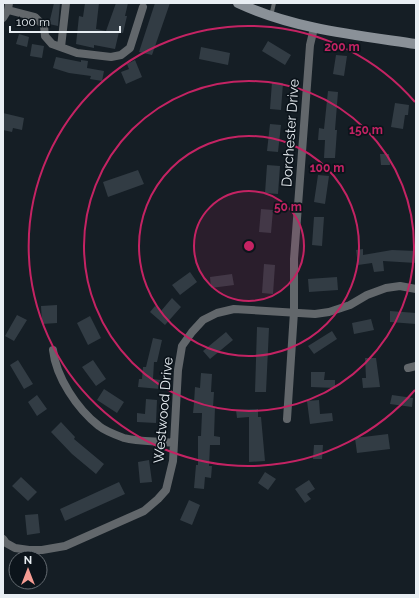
<svg xmlns="http://www.w3.org/2000/svg" width="419" height="598" font-family="Raleway,sans-serif">
<style>
.building{fill:#323c44}
.lines{fill:none;stroke-linecap:round;stroke-linejoin:round}
.lane{stroke:#62676b;stroke-width:4}
.street{stroke:#62676b;stroke-width:8}
.secondary{stroke:#8a9198;stroke-width:10}
.ring{fill:none;stroke:#c42363;stroke-width:2}
.labels{text-anchor:middle;stroke-width:3.5;stroke-linejoin:round;paint-order:stroke}
.street-label{font-size:14px;fill:#e8eef3;stroke:#0c141b}
.centre{fill:#c42363;stroke:#0c141b;stroke-width:2}
.ring-label{font-size:12px;text-anchor:middle;font-weight:bold;fill:#c42363;stroke:#0c141b;stroke-width:3.5;stroke-linejoin:round;paint-order:stroke}
</style>
<rect width="100%" height="100%" fill="#151e25"/>
<path class="building" d="M 54,3 L 60,3 L 58,26 L 49,24 Z
M 85,3 L 99,3 L 96,29 L 106,31 L 116,3 L 128,3 L 125,16 L 127,16 L 123,33 L 119,32 L 115,49 L 94,45 L 94,48 L 76,44 L 79,16 L 83,17 Z
M 155,3 L 170,3 L 152,55 L 139,52 Z
M 19,34 L 29,37 L 27,47 L 16,44 Z
M 268,41 L 291,55 L 285,65 L 262,51 Z
M 32,44 L 44,46 L 42,58 L 30,56 Z
M 201,47 L 230,53 L 228,65 L 199,59 Z
M 336,55 L 347,56 L 344,76 L 333,74 Z
M 56,57 L 81,62 L 81,60 L 88,61 L 87,68 L 104,71 L 102,81 L 90,79 L 91,76 L 69,73 L 53,68 Z
M 135,60 L 142,77 L 126,84 L 121,72 L 129,69 L 127,64 Z
M 272,82 L 283,83 L 281,110 L 270,109 Z
M 328,91 L 338,92 L 335,130 L 337,130 L 335,158 L 324,158 L 325,140 L 318,140 L 319,128 L 324,129 Z
M 395,103 L 409,105 L 408,115 L 405,115 L 403,129 L 391,127 Z
M 3,113 L 24,118 L 22,130 L 13,128 L 12,132 L 3,130 Z
M 270,124 L 281,125 L 278,152 L 267,151 Z
M 380,154 L 389,154 L 390,165 L 381,165 Z
M 267,165 L 280,166 L 278,194 L 265,193 Z
M 138,170 L 144,184 L 108,197 L 103,182 Z
M 318,175 L 329,176 L 325,204 L 314,202 Z
M 261,209 L 273,210 L 271,233 L 259,232 Z
M 314,217 L 324,217 L 322,246 L 312,245 Z
M 363,249 L 363,255 L 392,250 L 416,251 L 416,263 L 383,261 L 384,271 L 374,272 L 372,263 L 358,265 L 356,250 Z
M 264,264 L 275,265 L 273,294 L 262,293 Z
M 190,272 L 197,282 L 180,295 L 172,285 Z
M 232,274 L 234,285 L 211,288 L 210,277 Z
M 337,277 L 338,290 L 309,292 L 308,279 Z
M 172,298 L 181,307 L 165,325 L 150,312 L 155,306 L 161,311 Z
M 57,305 L 57,323 L 42,324 L 41,306 Z
M 390,311 L 416,313 L 416,324 L 390,322 Z
M 17,315 L 27,320 L 14,341 L 5,336 Z
M 90,316 L 101,338 L 88,345 L 77,323 Z
M 371,319 L 374,330 L 354,334 L 352,323 Z
M 257,327 L 269,328 L 266,392 L 255,392 Z
M 332,331 L 337,339 L 314,354 L 308,346 Z
M 226,332 L 233,340 L 210,359 L 203,351 Z
M 153,338 L 162,340 L 157,362 L 154,362 L 153,379 L 160,380 L 160,389 L 138,387 L 139,379 L 142,379 L 143,367 L 146,367 Z
M 365,358 L 376,358 L 380,387 L 363,388 L 362,378 L 366,378 Z
M 18,360 L 33,384 L 24,389 L 10,365 Z
M 93,360 L 106,379 L 96,386 L 82,367 Z
M 311,372 L 325,372 L 324,380 L 335,380 L 335,388 L 311,387 Z
M 201,373 L 212,374 L 211,392 L 214,392 L 213,407 L 215,407 L 214,436 L 220,437 L 220,445 L 210,445 L 209,466 L 212,466 L 211,478 L 205,477 L 204,489 L 194,488 L 196,465 L 198,465 L 198,436 L 201,436 L 202,413 L 193,413 L 194,403 L 195,387 L 200,388 Z
M 104,389 L 124,402 L 117,413 L 97,400 Z
M 37,395 L 47,409 L 37,416 L 28,402 Z
M 392,395 L 413,398 L 412,407 L 390,404 Z
M 146,399 L 157,400 L 156,423 L 137,422 L 137,413 L 145,414 Z
M 319,400 L 320,414 L 332,413 L 333,421 L 310,424 L 307,401 Z
M 258,409 L 258,417 L 261,417 L 265,461 L 249,462 L 249,417 L 237,418 L 236,410 Z
M 61,422 L 75,437 L 74,439 L 104,464 L 96,474 L 72,454 L 51,432 Z
M 388,434 L 390,449 L 357,453 L 355,438 Z
M 314,445 L 323,445 L 322,459 L 313,459 Z
M 149,460 L 152,482 L 140,483 L 138,462 Z
M 265,472 L 276,479 L 268,490 L 258,483 Z
M 21,477 L 37,492 L 28,501 L 12,486 Z
M 309,480 L 315,489 L 307,494 L 311,499 L 305,503 L 295,489 Z
M 119,482 L 125,494 L 65,521 L 60,509 Z
M 189,500 L 200,505 L 192,525 L 180,520 Z
M 38,514 L 40,533 L 27,535 L 25,515 Z"/>
<g class="lines">
<path class="lane" d="M 271,16 L 274,3"/>
<path class="street" d="M 8,10 L 35,17 L 44,26 L 45,36 L 52,44 L 77,53 L 111,57 L 121,55 L 130,48 L 143,7
M 3,18 L 8,10 L 9,3
M 61,47 L 66,3
M 53,350 C 56,377 77,409 99,426 C 105,431 116,435 124,438 C 139,442 158,441 173,443
M 408,368 L 416,366
M 287,419 L 294,312 L 294,259 L 310,45 L 314,28
M 3,539 L 6,543 L 15,548 L 29,550 L 42,550 L 65,546 L 144,511 L 158,499 L 166,490 L 173,461 L 178,370 L 182,346 L 192,332 L 203,320 L 217,313 L 234,309 L 315,314 L 329,312 L 350,305 L 367,295 L 386,288 L 400,286 L 416,289"/>
<path class="secondary" d="M 238,3 C 294,29 356,35 416,44"/>
</g>
<circle cx="249" cy="246" r="55" fill="#c42363" fill-opacity=".12"/>
<g class="ring">
<circle cx="249" cy="246" r="55"/>
<circle cx="249" cy="246" r="110"/>
<circle cx="249" cy="246" r="165"/>
<path d="M415 390A220 220 0 1 1 415 102"/>
</g>
<g class="labels">
<g class="street-label">
<text transform="translate(290 133) rotate(-86)" y="5">Dorchester Drive</text>
<text transform="translate(163 410) rotate(-85)" y="5">Westwood Drive</text>
</g>
</g>
<circle cx="249" cy="246" r="6" class="centre"/>
<g class="ring-label">
<text x="342" y="51">200 m</text>
<text x="366" y="134">150 m</text>
<text x="327" y="172">100 m</text>
<text x="288" y="211">50 m</text>
</g>
<rect width="419" height="598" fill="none" stroke="#e8eef3" stroke-width="8"/>
<g transform="translate(28 570)"><circle r="19" fill="#0c141b" stroke="#646b71"/>
<path d="M0-3L7 15L0 10L-7 15Z" fill="#f59c93"/>
<text y="-6" font-size="11" font-weight="bold" text-anchor="middle" fill="#e8eef3">N</text>
</g>
<path d="M10 26v6h110v-6" fill="none" stroke="#e8eef3" stroke-width="2"/>
<text x="16" y="26" font-size="12" fill="#e8eef3" stroke="#0c141b" stroke-width="3" paint-order="stroke">100 m</text>
</svg>
